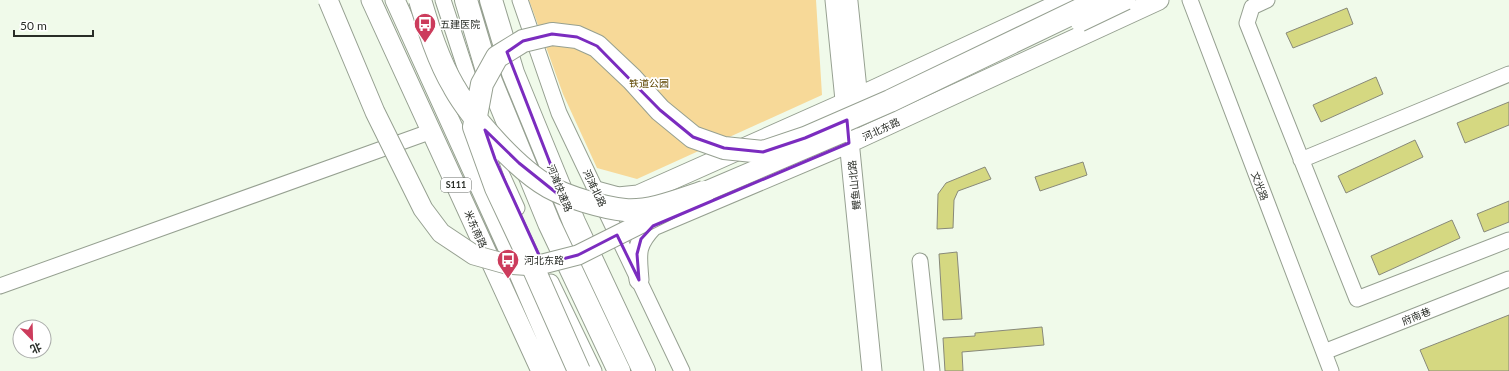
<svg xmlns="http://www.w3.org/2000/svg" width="1509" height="371" font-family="Lato,'Noto Sans SC',sans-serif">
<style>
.green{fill:#f7d998}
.building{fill:#d5d881;stroke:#888979}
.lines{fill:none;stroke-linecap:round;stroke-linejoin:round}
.minor-casing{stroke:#96a091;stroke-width:17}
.major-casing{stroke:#96a091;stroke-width:21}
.highway-casing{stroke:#96a091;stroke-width:24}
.minor{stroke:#fff;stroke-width:15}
.major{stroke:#fff;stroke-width:19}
.highway{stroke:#fff;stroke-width:22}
.major-bridge-casing{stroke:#96a091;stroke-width:21;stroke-linecap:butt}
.highway-bridge-casing{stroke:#96a091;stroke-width:24;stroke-linecap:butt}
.major-bridge{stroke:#fff;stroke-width:19}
.highway-bridge{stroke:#fff;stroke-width:22}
.marked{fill:none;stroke:#7b2cbf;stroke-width:3;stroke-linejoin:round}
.labels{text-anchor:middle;stroke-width:3.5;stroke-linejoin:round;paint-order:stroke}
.shield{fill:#fff;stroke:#696c68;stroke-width:1}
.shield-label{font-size:9px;font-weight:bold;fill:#292d27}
.poi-label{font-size:10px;fill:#292d27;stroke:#fff;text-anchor:start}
.park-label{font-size:10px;fill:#5e4500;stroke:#fff}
.street-label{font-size:10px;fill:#292d27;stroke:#fff}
</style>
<rect width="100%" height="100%" fill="#f0faea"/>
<path class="green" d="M 529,0 L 816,0 L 822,95 L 637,179 L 597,168 L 563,94 Z"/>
<path class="building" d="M 1347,8 L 1353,24 L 1293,48 L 1286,33 Z
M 1376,77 L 1383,94 L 1321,122 L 1313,105 Z
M 1509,102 L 1509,125 L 1465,143 L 1457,123 Z
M 1415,140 L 1423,157 L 1346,193 L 1338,176 Z
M 1083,162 L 1087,175 L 1040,191 L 1035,177 Z
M 985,167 L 991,179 L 958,191 L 954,200 L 953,228 L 937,229 L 938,194 L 946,183 Z
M 1509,201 L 1509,222 L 1484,232 L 1477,214 Z
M 1452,220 L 1460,238 L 1379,275 L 1371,256 Z
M 957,252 L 962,319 L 943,320 L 939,254 Z
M 1509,315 L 1509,371 L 1429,371 L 1420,350 Z
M 1042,327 L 1044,345 L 962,352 L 963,371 L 945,371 L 943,338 L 975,336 L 975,333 Z"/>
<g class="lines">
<g class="minor-casing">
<path id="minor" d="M 443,0 L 477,104
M 520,0 L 559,113 L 682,371
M 1190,0 L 1331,371
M 1267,0 L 1252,7 L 1247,23 L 1357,299 L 1509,240
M 1301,160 L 1509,74
M 497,164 L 517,208
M 920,261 L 932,371
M 551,282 L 594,371
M 0,286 L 432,131
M 1324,352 L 1509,279"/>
</g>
<g class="major-casing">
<path id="major" d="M 371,0 L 541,371
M 395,0 L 510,253 L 561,371
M 835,0 L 872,371
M 848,2 L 859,109
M 596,191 L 618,197 L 638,195 L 858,97 L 1067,0
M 639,280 C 637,254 634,246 653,226 L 849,143 L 1159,0"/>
</g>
<g class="highway-casing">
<path id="highway" d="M 466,0 L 488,74 L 549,223 L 619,371
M 491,0 L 513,73 L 574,222 L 644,371"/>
</g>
<use href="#minor" class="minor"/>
<use href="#major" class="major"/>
<use href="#highway" class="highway"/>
<g class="major-bridge-casing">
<path id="major-bridge" d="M 328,0 L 375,112 L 423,209 L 441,233 L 474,255 L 506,264 L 535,266 L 578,255 L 704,192 L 842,133
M 1080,22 L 1126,0"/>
</g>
<g class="highway-bridge-casing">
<path id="highway-bridge" d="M 420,0 C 429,30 438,60 454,87 C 472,119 517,169 549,187 C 567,197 604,208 625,210 C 651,212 679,200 704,192
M 579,371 L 528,256 L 496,188 L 474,127 L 482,84 L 497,57 L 523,41 L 552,34 L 577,37 L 597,46 L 632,79 L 660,110 L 693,137 L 724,148 L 763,152 L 805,138 L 890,101 L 1100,0"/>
</g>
<use href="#major-bridge" class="major-bridge"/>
<use href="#highway-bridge" class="highway-bridge"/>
</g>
<path class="marked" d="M 552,34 L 577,37 L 597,46 L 660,110 L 693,137 L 724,148 L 763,152 L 805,138 L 847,120 L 849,143 L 653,226 L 641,239 L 637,254 L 639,280 L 617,235 L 578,255 L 543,264 L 495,159 L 485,130 L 519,163 L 564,199 L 507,52 L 523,41 Z"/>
<defs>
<g id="bus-pin" transform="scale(1.15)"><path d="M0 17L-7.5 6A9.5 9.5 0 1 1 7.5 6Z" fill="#cc3c5c" stroke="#fff"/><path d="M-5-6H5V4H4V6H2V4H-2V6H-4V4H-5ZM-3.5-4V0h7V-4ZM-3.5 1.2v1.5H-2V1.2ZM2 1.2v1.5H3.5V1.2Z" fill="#fff"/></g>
</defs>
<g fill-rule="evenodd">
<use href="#bus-pin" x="425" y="24"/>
<use href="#bus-pin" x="508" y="260"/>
</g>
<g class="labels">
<rect class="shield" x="441" y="178" width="30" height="14" rx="3"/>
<g class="shield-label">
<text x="456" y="188">S111</text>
</g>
<g class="poi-label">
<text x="440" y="28">五建医院</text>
<text x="524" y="264">河北东路</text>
</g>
<g class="park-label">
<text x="649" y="87">铁道公园</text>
</g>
<g class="street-label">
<text transform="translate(881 129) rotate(-25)" y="4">河北东路</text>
<text transform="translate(854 185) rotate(-96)" y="4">鲤鱼山北路</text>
<text transform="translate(1260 186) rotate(69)" y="4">文光路</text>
<text transform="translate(560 188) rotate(68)" y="4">河滩快速路</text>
<text transform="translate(595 188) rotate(64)" y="4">河滩北路</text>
<text transform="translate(476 229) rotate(66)" y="4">米东南路</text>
<text transform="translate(1416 316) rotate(-22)" y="4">府南巷</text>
</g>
</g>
<g transform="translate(32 339) rotate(157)"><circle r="19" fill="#ffffff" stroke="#a9aba9"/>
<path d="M0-3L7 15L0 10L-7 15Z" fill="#cc3c5c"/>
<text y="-6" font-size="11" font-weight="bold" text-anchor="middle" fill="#292d27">北</text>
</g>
<path d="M14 30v6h79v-6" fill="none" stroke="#292d27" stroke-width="2"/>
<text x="20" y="30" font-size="12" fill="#292d27" stroke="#ffffff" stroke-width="3" paint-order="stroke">50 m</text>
</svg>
